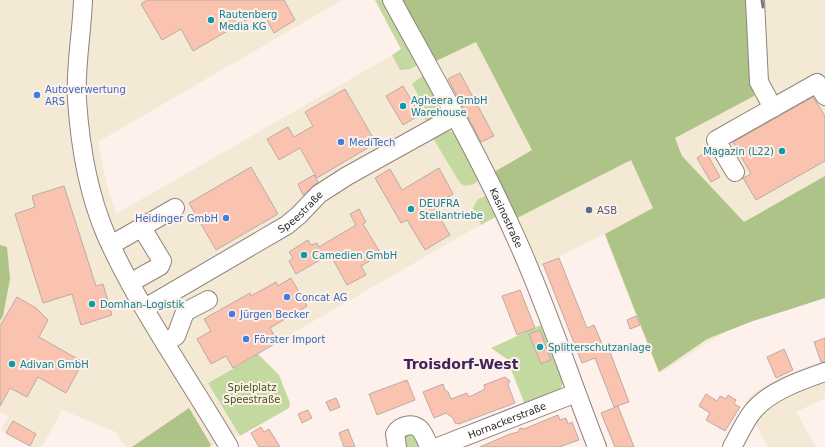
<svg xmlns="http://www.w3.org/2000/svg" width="825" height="447" font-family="'DejaVu Sans',sans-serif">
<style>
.industrial{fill:#f4e9d4}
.green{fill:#c3d99f}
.forest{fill:#adc387}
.building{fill:#f9c3b0;stroke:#bbaba6}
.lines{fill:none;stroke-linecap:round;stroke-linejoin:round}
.minor-casing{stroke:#91827c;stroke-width:20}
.minor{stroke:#fff;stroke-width:18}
.rail{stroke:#7f7773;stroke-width:3}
.culture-dot{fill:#0f9aa8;stroke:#fef1eb;stroke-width:1.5}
.shop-dot{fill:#3f7fe0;stroke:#fef1eb;stroke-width:1.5}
.service-dot{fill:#5c6f8a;stroke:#fef1eb;stroke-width:1.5}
.labels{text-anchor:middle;stroke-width:4;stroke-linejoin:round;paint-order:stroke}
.culture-label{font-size:10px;fill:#0d838f;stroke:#fef1eb;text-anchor:start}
.shop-label{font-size:10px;fill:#366cbe;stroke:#fef1eb;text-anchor:start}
.service-label{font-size:10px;fill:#4e5e75;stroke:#fef1eb;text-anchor:start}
.street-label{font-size:10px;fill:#231d1b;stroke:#fef1eb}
.park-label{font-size:10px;fill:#405413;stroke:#fef1eb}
.district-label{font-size:14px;font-weight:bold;fill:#3e235d;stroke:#fef1eb}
</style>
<rect width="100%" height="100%" fill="#fef1eb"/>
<path class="industrial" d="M 0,0 L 342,0 L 98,142 L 107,185 L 116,214 L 401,50 L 375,0 L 825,0 L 825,269 L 659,374 L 604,234 L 522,276 L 494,217 L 208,382 L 240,436 L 210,447 L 126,447 L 116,432 L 62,410 L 42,447 L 32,447 L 1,430 L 8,417 L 0,412 L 0,321 L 3,316 L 7,247 L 0,245 Z
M 825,360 L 825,398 L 796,412 L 816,447 L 768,447 L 745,402 L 756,391 L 782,377 Z"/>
<path class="green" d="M 375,0 L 385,0 L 420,64 L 410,69 L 400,70 L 392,55 L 401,49 Z
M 424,75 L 440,103 L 438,117 L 428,124 L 422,114 L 424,106 L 412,84 Z
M 443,128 L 457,134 L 480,179 C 474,185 467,188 460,183 L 431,135 Z
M 487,195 L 499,215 L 481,225 L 473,208 L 477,200 Z
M 541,325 L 563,382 L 560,391 L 525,405 L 507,359 L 491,348 Z
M 258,354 L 279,375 L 290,403 L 289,408 L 240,436 L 208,383 Z
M 411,430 L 424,447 L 401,447 L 401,435 Z"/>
<path class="forest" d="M 402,0 L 748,0 L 754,96 L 675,138 L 682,156 L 744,222 L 825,176 L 825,298 L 753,321 L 707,339 L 659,372 L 605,234 L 653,208 L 631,160 L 517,218 L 494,172 L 532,150 L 476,42 L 436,61 Z
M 0,245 L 7,247 L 10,279 L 3,316 L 0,321 Z
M 189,408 L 211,445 L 209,447 L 132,447 Z"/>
<path class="building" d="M 147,0 L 284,0 L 295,20 L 274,33 L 262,11 L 193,51 L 181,29 L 162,40 L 141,4 Z
M 460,73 L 494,136 L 481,142 L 448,79 Z
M 403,86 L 420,115 L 403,125 L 386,96 Z
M 345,89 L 376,143 L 317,178 L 300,148 L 279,160 L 267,139 L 288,127 L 294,137 L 313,126 L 305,112 Z
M 813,97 L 825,116 L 825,161 L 756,200 L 743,178 L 751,174 L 733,142 Z
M 706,152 L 720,177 L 711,182 L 697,158 Z
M 251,167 L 278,214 L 216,250 L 189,203 Z
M 439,168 L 453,194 L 433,206 L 450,235 L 425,250 L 407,220 L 401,223 L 375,178 L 390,169 L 402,190 Z
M 314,175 L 318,182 L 303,195 L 298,184 Z
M 64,186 L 96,286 L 103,284 L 112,315 L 81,325 L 72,294 L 43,303 L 15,214 L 35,207 L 32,196 Z
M 359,209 L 366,222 L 363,224 L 381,254 L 361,266 L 366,275 L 347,285 L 330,254 L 296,274 L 289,261 L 293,258 L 289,252 L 308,240 L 311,245 L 317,243 L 319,247 L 356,225 L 350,214 Z
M 559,258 L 587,328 L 594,325 L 606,353 L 610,352 L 629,402 L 614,407 L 595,358 L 582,363 L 543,264 Z
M 291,278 L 307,306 L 270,328 L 278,342 L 233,368 L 226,356 L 211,364 L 197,339 L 211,331 L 204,319 L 250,293 L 251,296 L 276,282 L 278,286 Z
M 520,290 L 535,328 L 517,335 L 502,296 Z
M 17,297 L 36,308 L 48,320 L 39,337 L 83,362 L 66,393 L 38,377 L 27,397 L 10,388 L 0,406 L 0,326 Z
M 636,316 L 640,325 L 630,329 L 627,320 Z
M 540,330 L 551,360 L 541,364 L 529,334 Z
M 825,338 L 825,362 L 821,362 L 814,342 Z
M 784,349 L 793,370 L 776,378 L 767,357 Z
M 505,377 L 510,381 L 508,385 L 515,403 L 459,424 L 455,423 L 453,418 L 446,413 L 434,418 L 423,392 L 443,384 L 445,390 L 448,392 L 451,399 L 467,393 L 469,397 L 485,389 L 484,385 Z
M 407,380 L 415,400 L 377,415 L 369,394 Z
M 706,394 L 717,401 L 720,396 L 726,399 L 728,395 L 736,400 L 734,404 L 740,407 L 725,431 L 706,420 L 710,413 L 699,406 Z
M 336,398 L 340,407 L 330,411 L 326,402 Z
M 618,406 L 634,447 L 615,447 L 601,413 Z
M 308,410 L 312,418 L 302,423 L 298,414 Z
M 558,415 L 560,420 L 566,418 L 568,424 L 572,422 L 579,440 L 559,447 L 480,447 L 510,434 L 518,432 L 520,428 L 524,429 Z
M 13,421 L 36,434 L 30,446 L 6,433 Z
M 261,427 L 264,432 L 269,429 L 280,447 L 259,447 L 251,433 Z
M 348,429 L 351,437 L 355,447 L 344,447 L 339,433 Z"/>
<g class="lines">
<g class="minor-casing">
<g id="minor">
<path d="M 83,0 C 82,33 75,66 77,100 C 80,145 88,193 106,235 C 139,309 188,377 229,447"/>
<path id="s1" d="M 392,0 C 435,79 480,157 516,238 C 547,306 570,378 597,447"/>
<path d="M 755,0 L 759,82 L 773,108"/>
<path d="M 735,172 L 716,140 L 817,83 L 825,96"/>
<path d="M 111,245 L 175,208"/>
<path d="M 130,283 L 160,266 L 162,261 L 142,228"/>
<path id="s2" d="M 145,308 L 287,225 L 299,215 L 319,194 L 347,176 L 455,116"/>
<path d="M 165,342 L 176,336 L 185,312 L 208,300"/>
<path d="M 397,447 L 395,434 C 400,425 416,421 422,432 C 425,436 427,442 429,447"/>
<path id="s3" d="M 438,447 L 576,393"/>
<path d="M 732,447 C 739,435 745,420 754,410 C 770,391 802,380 825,372"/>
</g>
</g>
<use href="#minor" class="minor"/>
<path class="rail" d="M 762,0 L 763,7"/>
</g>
<g class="culture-dot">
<circle cx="211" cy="20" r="4"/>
<circle cx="403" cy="106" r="4"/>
<circle cx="782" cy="151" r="4"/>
<circle cx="411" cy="209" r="4"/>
<circle cx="304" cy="255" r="4"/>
<circle cx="92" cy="304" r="4"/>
<circle cx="540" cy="347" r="4"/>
<circle cx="12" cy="364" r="4"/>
</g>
<g class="shop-dot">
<circle cx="37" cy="95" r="4"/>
<circle cx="341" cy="142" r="4"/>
<circle cx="226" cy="218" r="4"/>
<circle cx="287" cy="297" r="4"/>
<circle cx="232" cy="314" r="4"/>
<circle cx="246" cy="339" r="4"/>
</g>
<circle class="service-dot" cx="589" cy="210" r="4"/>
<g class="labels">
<g class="culture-label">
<text x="219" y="18">Rautenberg<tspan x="219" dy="12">Media KG</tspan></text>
<text x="411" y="104">Agheera GmbH<tspan x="411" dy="12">Warehouse</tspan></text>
<text x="774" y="155" text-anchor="end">Magazin (L22)</text>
<text x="419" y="207">DEUFRA<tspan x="419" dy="12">Stellantriebe</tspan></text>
<text x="312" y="259">Camedien GmbH</text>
<text x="100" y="308">Domhan-Logistik</text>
<text x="548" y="351">Splitterschutzanlage</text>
<text x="20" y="368">Adivan GmbH</text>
</g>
<g class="shop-label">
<text x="45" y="93">Autoverwertung<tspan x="45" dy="12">ARS</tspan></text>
<text x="349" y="146">MediTech</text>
<text x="218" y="222" text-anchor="end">Heidinger GmbH</text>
<text x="295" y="301">Concat AG</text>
<text x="240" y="318">Jürgen Becker</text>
<text x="254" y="343">Förster Import</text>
</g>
<g class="service-label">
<text x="597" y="214">ASB</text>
</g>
<g class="street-label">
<text dy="4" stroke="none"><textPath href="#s2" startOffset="183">Speestraße</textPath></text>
<text dy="4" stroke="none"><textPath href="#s1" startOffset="246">Kasinostraße</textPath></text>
<text dy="4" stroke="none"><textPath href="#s3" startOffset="74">Hornackerstraße</textPath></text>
</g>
<g class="park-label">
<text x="252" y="391">Spielplatz<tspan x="252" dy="12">Speestraße</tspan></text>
</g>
<g class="district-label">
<text x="461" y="369">Troisdorf-West</text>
</g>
</g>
</svg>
